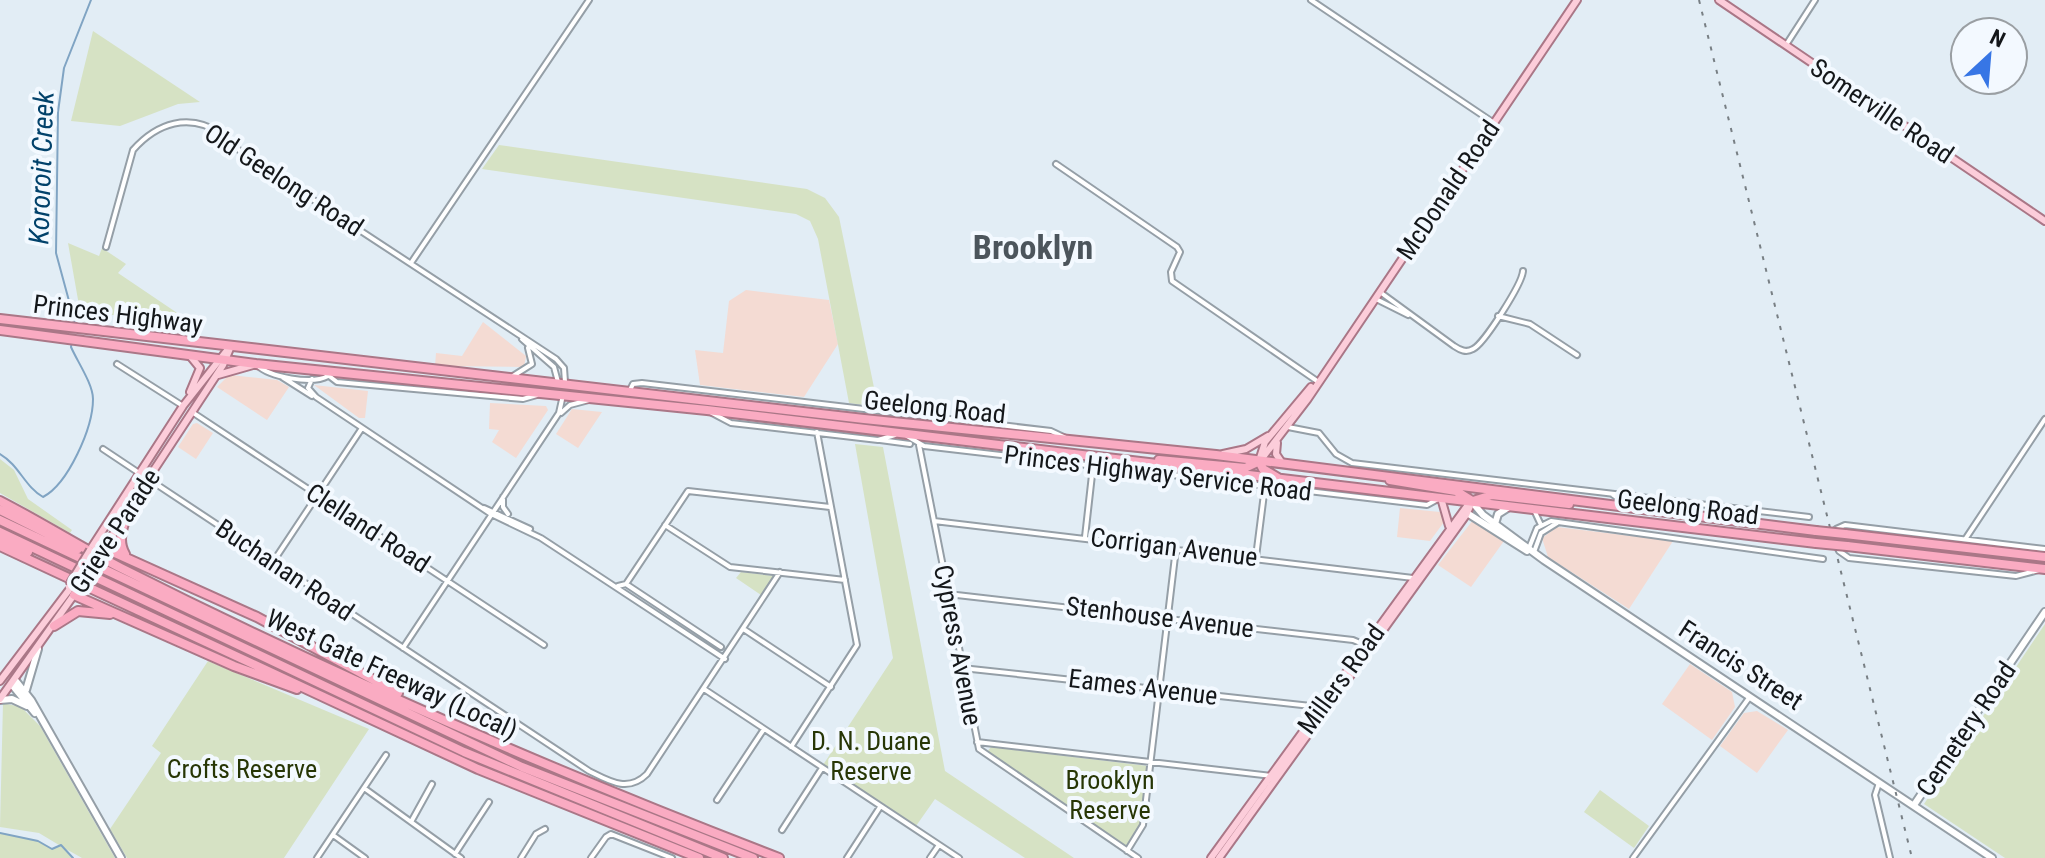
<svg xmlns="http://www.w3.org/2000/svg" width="2045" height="858" font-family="'Roboto Condensed',sans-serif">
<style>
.commercial{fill:#f4dbd3}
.green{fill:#d6e2c4}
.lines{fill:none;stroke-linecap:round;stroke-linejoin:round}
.stream{stroke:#80a4c3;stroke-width:2}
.street-casing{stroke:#959fa7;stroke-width:8}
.secondary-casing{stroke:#959fa7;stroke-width:10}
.primary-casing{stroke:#aa7787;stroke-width:10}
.highway-casing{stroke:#aa7787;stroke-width:12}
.street{stroke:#fff;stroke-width:4}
.secondary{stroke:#fff;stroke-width:6}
.primary{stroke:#fccdda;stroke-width:6}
.highway{stroke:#faabc2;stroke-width:8}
.rail{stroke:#787f84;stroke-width:2;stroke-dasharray:4 8;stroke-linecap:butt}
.primary-bridge-casing{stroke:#aa7787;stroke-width:10;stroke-linecap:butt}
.highway-bridge-casing{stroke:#aa7787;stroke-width:12;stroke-linecap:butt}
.primary-bridge{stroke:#fccdda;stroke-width:6}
.highway-bridge{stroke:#faabc2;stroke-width:8}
.labels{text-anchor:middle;stroke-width:8;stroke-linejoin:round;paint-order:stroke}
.street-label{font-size:26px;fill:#14171a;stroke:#f3f9ff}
.park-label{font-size:26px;fill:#273605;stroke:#f3f9ff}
.water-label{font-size:28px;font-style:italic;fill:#02426b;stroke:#f3f9ff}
.district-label{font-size:34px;font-weight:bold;fill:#4c555c;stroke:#f3f9ff}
</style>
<rect width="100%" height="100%" fill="#e2edf5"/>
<path class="commercial" d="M 746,290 L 829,300 L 838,344 L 804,397 L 700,385 L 695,350 L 723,353 L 729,301 Z
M 483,322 L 526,356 L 524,367 L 435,366 L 436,353 L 462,356 Z
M 229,375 L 277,380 L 289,387 L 267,420 L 217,387 Z
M 314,385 L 368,391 L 365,418 L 359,418 Z
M 490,403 L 546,406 L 548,410 L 516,458 L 492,442 L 499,430 L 489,429 Z
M 572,409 L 602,412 L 578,448 L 556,434 Z
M 197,423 L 213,433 L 196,459 L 178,447 L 193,424 Z
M 1400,508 L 1440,512 L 1444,522 L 1430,541 L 1397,537 Z
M 1473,520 L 1504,541 L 1471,587 L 1438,565 Z
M 1557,527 L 1673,541 L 1629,609 L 1548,557 L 1542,538 Z
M 1690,664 L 1732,692 L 1735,707 L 1712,740 L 1662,704 Z
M 1757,711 L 1788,730 L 1757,773 L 1720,746 L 1744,713 Z"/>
<path class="green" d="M 93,31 L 200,102 L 178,104 L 120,126 L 71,121 Z
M 499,145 L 807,189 L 825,198 L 839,217 L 878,407 L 849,403 L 818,239 L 810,221 L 796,214 L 482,169 Z
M 68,243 L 99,256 L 102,248 L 126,264 L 118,273 L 195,325 L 80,311 Z
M 855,444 L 883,447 L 945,771 L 1074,858 L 1025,858 L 935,799 L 916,826 L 823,765 L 893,658 Z
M 0,459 L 14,470 L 28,499 L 72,530 L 70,533 L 0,493 Z
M 741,572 L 774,576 L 761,595 L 736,578 Z
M 2045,624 L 2045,858 L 2005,858 L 1924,804 Z
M 208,661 L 369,729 L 284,858 L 127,858 L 110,829 L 161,753 L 152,746 Z
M 3,703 L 21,707 L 40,726 L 115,858 L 82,858 L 66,849 L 73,858 L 0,858 L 0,833 L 38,841 L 52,849 L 59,845 L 39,833 L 0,827 Z
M 991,747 L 1148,766 L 1141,825 L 1128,847 L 992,758 L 986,753 Z
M 1600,790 L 1649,826 L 1634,848 L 1584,812 Z"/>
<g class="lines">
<path class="stream" d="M 75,323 L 56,253 L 58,112 L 64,68 L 91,0
M 0,454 C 19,465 25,487 43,497 C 68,484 93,428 93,399 C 93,384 77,361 71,347 L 72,341
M 0,833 L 38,841 L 52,849 L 61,845 L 73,858"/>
<g class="street-casing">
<path id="street" d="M 1311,0 L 1494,123
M 1786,45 L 1815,0
M 1056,164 L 1177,247 L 1180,252 L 1171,272 L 1172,281 L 1317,381
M 106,247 L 133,150 C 157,123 189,112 222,134 C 231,140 236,149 245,155 L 556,359 L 564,368 L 565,382
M 411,263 L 589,0
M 1380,292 L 1454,346 C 1460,350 1466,353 1473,349 C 1484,344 1522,284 1523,271
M 1376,299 L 1408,315
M 1498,316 L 1530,324 L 1577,355
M 522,339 L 554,367 L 558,382
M 117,364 L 183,406
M 257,365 C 269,377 312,385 328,376
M 324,372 L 337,382 L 523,399 L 537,395
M 513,376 L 532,364 L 528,348
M 282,377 L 312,396
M 312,379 L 308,388 L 316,397 L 491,514 L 541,538 L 725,659
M 629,392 L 633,384 L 642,383 L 1051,431 L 1066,438
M 192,412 L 544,645
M 561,413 L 570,405 L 589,400
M 712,413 L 731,423 L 878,440 L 895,435
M 1288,427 L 1319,433 L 1336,454 L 1352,463 L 1809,517
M 907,436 L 924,446 L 1427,505 L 1438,499
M 880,440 L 910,444
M 919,445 L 979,749 L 1138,858
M 103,449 L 139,473
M 150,480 L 589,771 C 609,781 628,793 647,774 L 780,572
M 1612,494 L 1628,505
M 503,497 L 503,507 L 508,514
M 484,508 L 530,529
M 1534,510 L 1541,525
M 934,521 L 1413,578
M 665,525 L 730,567 L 845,580
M 1085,537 L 1093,466
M 1966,538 L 2045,419
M 1529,548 L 1537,528 L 1551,521 L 1823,559
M 1534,552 L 1541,533 L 1557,523
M 1256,557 L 1265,486
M 273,562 L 362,428
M 2039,570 L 2016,576 L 1849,558 L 1839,551 L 1836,529 L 1845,525 L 2045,549
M 626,584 L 721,647
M 618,586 L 626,584 L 688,491 L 830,507
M 948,594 L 1353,640 L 1365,645
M 745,630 L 831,687
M 403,648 L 559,413 L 563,395
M 962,668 L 1311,706 L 1320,711
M 704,689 L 959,858
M 977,742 L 1272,776
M 791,747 L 857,645 L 817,432
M 1879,783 L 1875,795 L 1890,858
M 364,788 L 461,858
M 717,800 L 764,729
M 411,822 L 432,784
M 782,830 L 822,768
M 333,835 L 365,858
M 1127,851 L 1143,825 L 1176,548
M 455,854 L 489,802
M 317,858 L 386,755
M 521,858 L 536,834 L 545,829
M 591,858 L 606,837 L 611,834 L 672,858
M 847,858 L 880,807
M 930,858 L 939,845
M 1633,858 L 1749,698"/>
</g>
<g class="secondary-casing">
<path id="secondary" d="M 1472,502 L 1483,515 L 1544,560 L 1992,858
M 1467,513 L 1527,551
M 1495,524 L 1498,514 L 1509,507
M 16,681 L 31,700 L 121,858
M 13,686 L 35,713
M 26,690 L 38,649
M 0,700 L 12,699 L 27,706
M 1914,805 L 2045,612"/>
</g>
<g class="primary-casing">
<path id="primary" d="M 1719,0 L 2045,221
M 218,375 L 253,365
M 190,392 L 200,368 L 191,357
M 1277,443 L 1276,454 L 1282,463
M 1223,454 L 1246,449 L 1268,436
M 1259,461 L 1265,442 L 1311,387
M 1260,461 L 1307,400 L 1577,0
M 146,482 L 223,365 L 231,346
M 1441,498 L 1449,526
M 90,550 L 183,406 L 228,349
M 94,552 L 104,548 L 123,519
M 0,681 L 69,590
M 0,699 L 76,592
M 1211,858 L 1470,502
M 1219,858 L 1466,515 L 1472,502"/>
</g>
<g class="highway-casing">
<path id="highway" d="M 0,319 L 864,419 L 1216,455 L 1816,531
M 0,330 L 256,364 L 707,410 L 1816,543
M 1159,460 L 1245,468 L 1260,461
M 1259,461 L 1263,469 L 1278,478
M 1390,480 L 1456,491 L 1472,501
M 0,501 C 41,522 80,547 121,568 C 335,676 555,772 779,858
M 1473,501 L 1492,495 L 1569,504
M 0,510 L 78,549
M 0,520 L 522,767 L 753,858
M 0,532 L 464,752 L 723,858
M 1845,534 L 2045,557
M 0,538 L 28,552
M 0,546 L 478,769 L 699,858
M 1847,546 L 2045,569
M 104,548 L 257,617 L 398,693
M 125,554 C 111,531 137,500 148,479
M 74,595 L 234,666 L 297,689
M 54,626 L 78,611 L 110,614"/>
</g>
<use href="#street" class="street"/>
<use href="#secondary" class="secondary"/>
<use href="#primary" class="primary"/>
<use href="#highway" class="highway"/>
<path class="rail" d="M 1699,0 L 1912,858"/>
<g class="primary-bridge-casing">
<path id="primary-bridge" d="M 70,583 L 90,550
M 69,587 L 94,552
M 78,589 L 104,548"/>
</g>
<g class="highway-bridge-casing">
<path id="highway-bridge" d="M 1816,531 L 1845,534
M 1816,543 L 1847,546"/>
</g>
<use href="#primary-bridge" class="primary-bridge"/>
<use href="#highway-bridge" class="highway-bridge"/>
</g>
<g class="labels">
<g class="street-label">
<text transform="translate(1882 111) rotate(34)" y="9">Somerville Road</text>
<text transform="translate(284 180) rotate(33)" y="9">Old Geelong Road</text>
<text transform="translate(1448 190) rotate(-56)" y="9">McDonald Road</text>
<text transform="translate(118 314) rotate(7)" y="9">Princes Highway</text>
<text transform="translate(935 407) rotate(6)" y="9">Geelong Road</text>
<text transform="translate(1158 473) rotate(7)" y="9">Princes Highway Service Road</text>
<text transform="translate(1688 507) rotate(7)" y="9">Geelong Road</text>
<text transform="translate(368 528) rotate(33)" y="9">Clelland Road</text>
<text transform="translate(115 531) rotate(-57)" y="9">Grieve Parade</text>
<text transform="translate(1174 547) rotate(7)" y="9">Corrigan Avenue</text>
<text transform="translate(285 570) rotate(34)" y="9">Buchanan Road</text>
<text transform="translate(1160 617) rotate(7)" y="9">Stenhouse Avenue</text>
<text transform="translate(958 645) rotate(79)" y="9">Cypress Avenue</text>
<text transform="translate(1741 665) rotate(33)" y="9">Francis Street</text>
<text transform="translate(392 674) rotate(25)" y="9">West Gate Freeway (Local)</text>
<text transform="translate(1341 679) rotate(-54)" y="9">Millers Road</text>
<text transform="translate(1143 687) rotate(7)" y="9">Eames Avenue</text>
<text transform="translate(1966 729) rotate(-56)" y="9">Cemetery Road</text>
</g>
<g class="park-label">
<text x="871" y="750">D. N. Duane<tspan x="871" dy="30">Reserve</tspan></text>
<text x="242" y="778">Crofts Reserve</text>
<text x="1110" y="789">Brooklyn<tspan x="1110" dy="30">Reserve</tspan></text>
</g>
<g class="water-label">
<text transform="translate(41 168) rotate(-88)" y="10">Kororoit Creek</text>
</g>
<g class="district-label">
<text x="1033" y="259">Brooklyn</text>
</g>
</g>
<g transform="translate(1989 56) rotate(26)"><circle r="38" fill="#f3f9ff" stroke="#9a9fa3" stroke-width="2"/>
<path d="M0-6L14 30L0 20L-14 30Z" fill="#3776e5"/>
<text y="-12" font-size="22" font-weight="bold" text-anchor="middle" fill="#14171a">N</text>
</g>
</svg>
